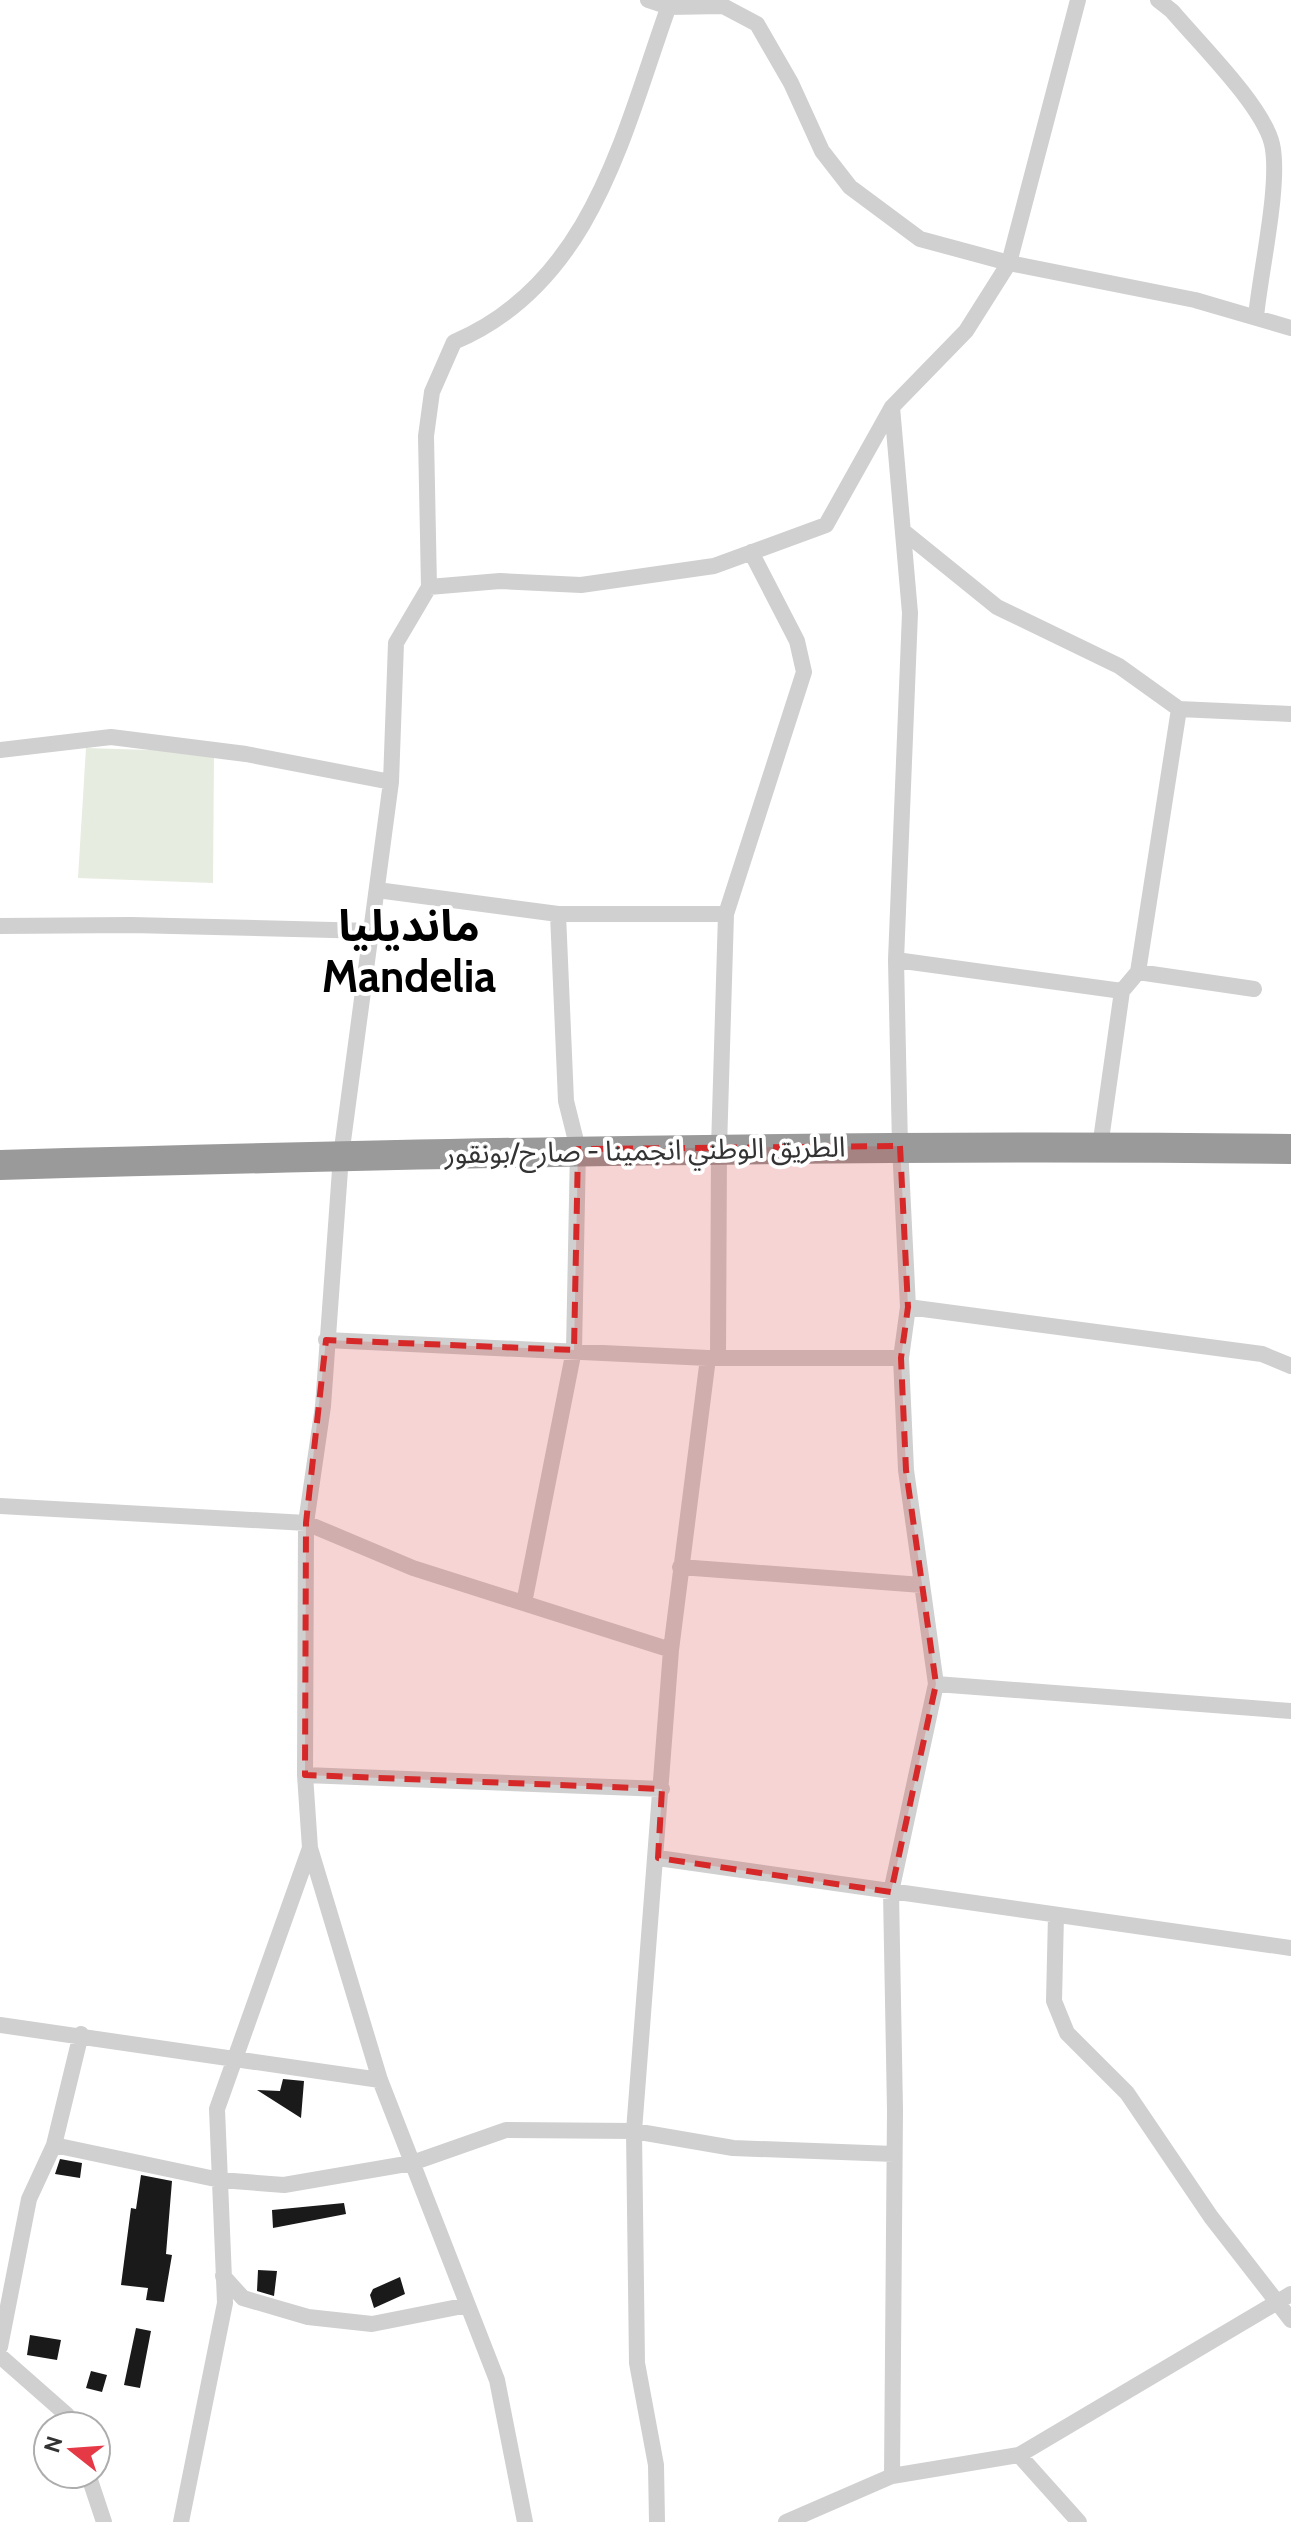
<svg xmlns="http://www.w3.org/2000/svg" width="1291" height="2522" font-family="Cabin,'Noto Sans Arabic',sans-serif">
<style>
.green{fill:#e6ecdf}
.building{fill:#1a1a1a}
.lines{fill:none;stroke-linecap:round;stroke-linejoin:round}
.street{stroke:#d0d0d0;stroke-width:16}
.highway{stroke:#9a9a9a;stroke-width:30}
.marked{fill:#d62828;fill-opacity:0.2;stroke:#d62828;stroke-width:6;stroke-dasharray:16 10;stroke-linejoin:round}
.labels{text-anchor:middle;stroke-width:8;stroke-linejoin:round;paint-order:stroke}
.street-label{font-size:28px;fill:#333;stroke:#fff}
.town-label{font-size:44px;font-weight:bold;fill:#000;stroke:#fff}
</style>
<rect width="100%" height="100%" fill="#fff"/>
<path class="green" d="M 86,748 L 214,752 L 213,883 L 78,878 Z"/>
<path class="building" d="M 283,2079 L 304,2081 L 301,2118 L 257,2090 L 280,2091 Z
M 60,2159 L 82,2163 L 80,2178 L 55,2174 Z
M 141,2175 L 172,2181 L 166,2254 L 172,2255 L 164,2302 L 146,2300 L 148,2288 L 121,2285 L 131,2208 L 136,2209 Z
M 344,2203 L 346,2214 L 273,2228 L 272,2210 Z
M 258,2270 L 277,2271 L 274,2296 L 257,2291 Z
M 400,2277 L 405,2294 L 374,2308 L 370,2295 L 373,2289 Z
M 136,2328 L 151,2331 L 140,2388 L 124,2385 Z
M 30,2335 L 61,2340 L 57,2360 L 27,2355 Z
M 91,2371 L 107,2375 L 102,2392 L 86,2388 Z"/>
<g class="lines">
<path class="street" d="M 648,0 L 669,7 L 723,6 L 757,24 L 791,83 L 822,151 L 850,187 L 920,239 L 1009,263 L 1195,300 L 1291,328
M 1158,0 L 1172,11 C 1199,43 1263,106 1272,144 C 1281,183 1260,273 1256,317
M 892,407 L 910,613 L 896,960 L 900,1146 L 908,1307 L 901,1358 L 906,1470 L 936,1684 L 891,1892 L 895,2110 L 892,2476
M 903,531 L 997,607 L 1119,666 L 1179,709 L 1291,714
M 429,587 L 500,581 L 581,585 L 714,566 L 826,525 L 892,407 L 966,331 L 1009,263 L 1078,0
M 0,750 L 111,737 L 246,754 L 391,782
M 377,890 L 558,914 L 726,914
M 0,926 L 131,925 L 372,931
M 896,960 L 1122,991 L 1138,972 L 1254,989
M 1138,972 L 1179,709
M 1100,1147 L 1122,991
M 908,1307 L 1262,1354 L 1291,1366
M 326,1340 L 708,1358
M 718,1358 L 901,1358
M 0,1506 L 306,1523 L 413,1568 L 671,1650
M 680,1567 L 922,1585
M 524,1603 L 574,1350 L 578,1149 L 566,1101 L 558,914
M 936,1684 L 1291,1711
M 305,1775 L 662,1789
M 658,1858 L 1291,1948
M 1056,1915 L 1054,2001 L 1067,2033 L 1127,2093 L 1211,2217 L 1291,2320
M 0,2025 L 380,2080
M 54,2145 L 220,2180 L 284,2185 L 412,2163 L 506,2130 L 634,2131 L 733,2148 L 894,2154
M 223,2276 L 243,2298 L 308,2317 L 372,2324 L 468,2305
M 0,2347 L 29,2199 L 54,2145 L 81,2034
M 0,2356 L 67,2415 L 71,2426
M 1019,2455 L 1079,2522
M 88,2474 L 104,2522
M 181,2522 L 225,2303 L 217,2109 L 310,1848
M 525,2522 L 497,2380 L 380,2080 L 310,1848 L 305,1775 L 306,1523 L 323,1406 L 341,1156 L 391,782 L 396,643 L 429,587 L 426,436 L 432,392 L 454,342 C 594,283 624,129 671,0
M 657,2522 L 656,2465 L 637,2363 L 634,2131 L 671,1650 L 708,1358 L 718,1358 L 719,1148 L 726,914 L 804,672 L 797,641 L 751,552
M 786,2522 L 892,2476 L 1019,2455 L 1291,2294"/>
<path class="highway" d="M 0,1165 C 430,1153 860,1144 1291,1149"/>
</g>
<path class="marked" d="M 900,1146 L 908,1307 L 901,1358 L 906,1470 L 936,1684 L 891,1892 L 658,1858 L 662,1789 L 305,1775 L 306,1523 L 326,1340 L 574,1350 L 578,1149 Z"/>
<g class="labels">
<g class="street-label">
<text transform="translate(645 1150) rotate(-1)" y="10">الطريق الوطني انجمينا - صارح/بونقور</text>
</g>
<g class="town-label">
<text x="409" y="941">مانديليا<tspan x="409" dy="51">Mandelia</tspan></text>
</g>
</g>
<g transform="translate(72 2450) rotate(287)"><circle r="38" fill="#ffffff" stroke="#adadad" stroke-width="2"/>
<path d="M0-6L14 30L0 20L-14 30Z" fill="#e63946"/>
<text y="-12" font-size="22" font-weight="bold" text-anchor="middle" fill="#333333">N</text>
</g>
</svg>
